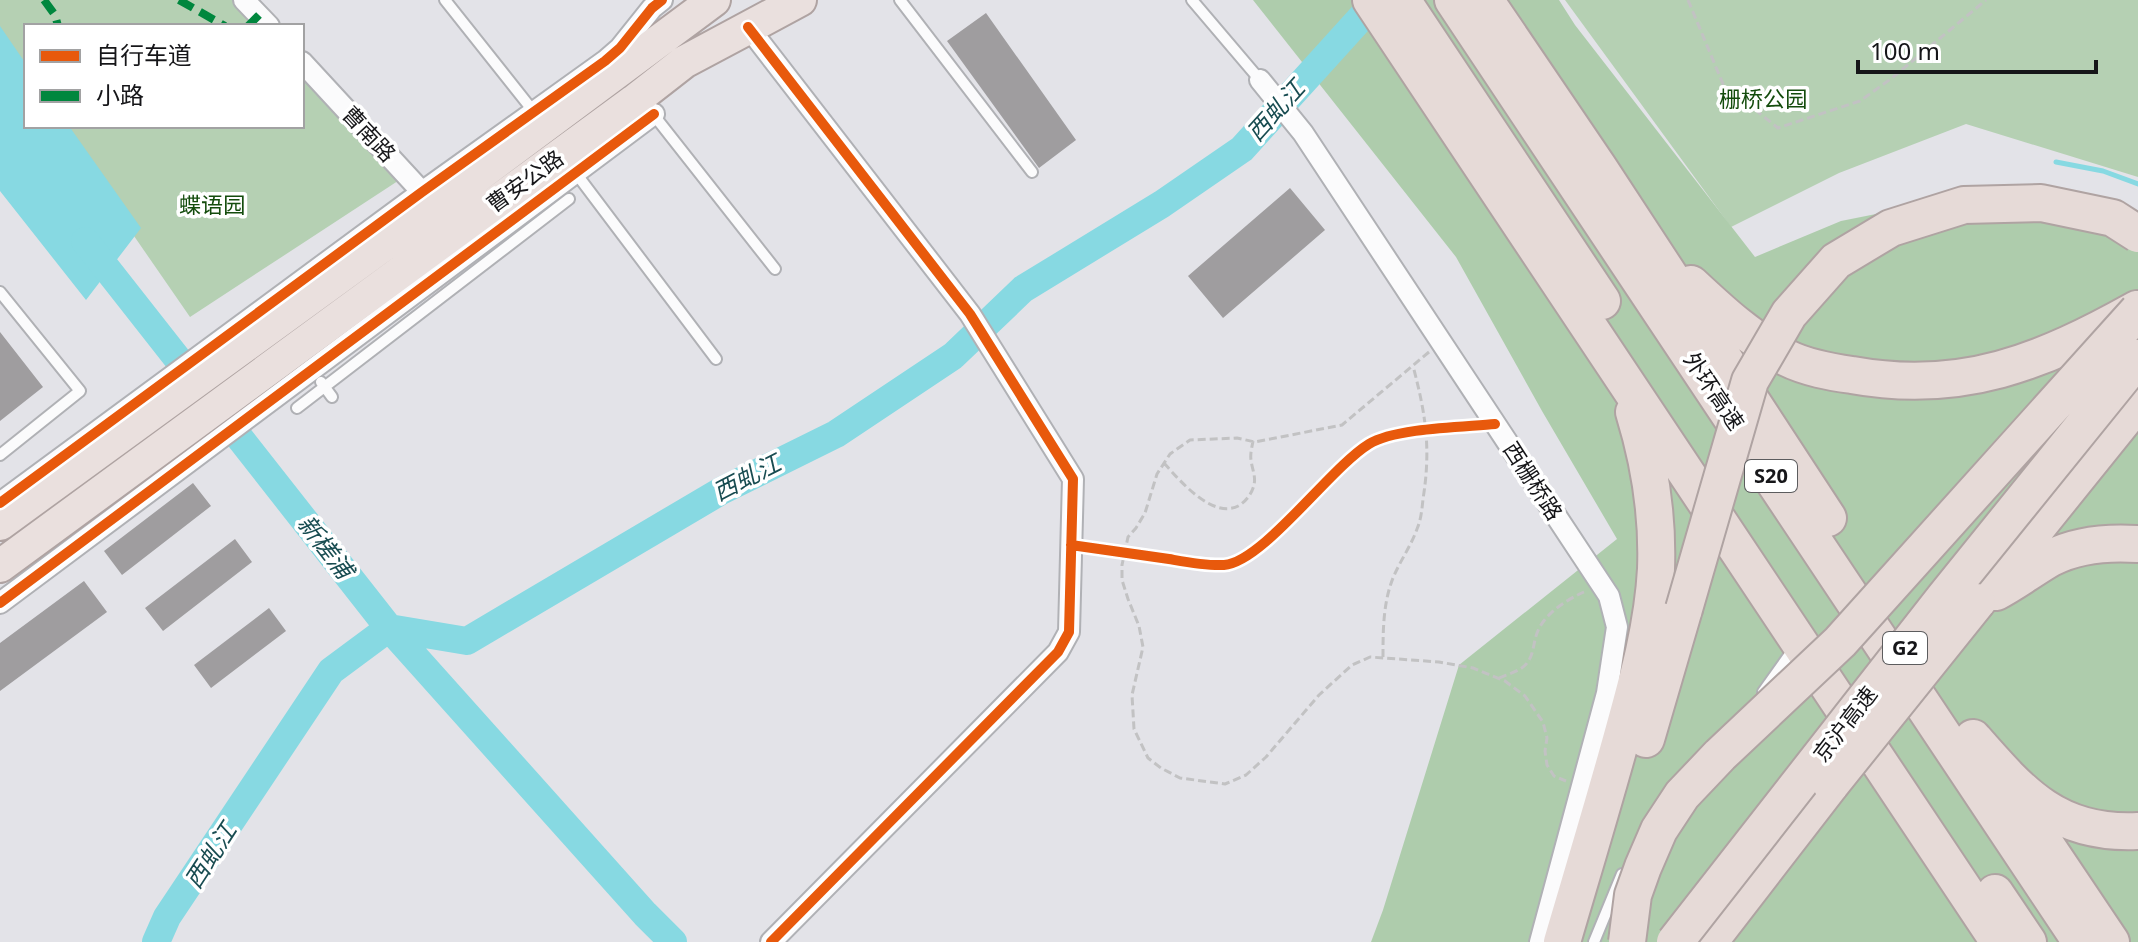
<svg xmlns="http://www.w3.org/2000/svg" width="2138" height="942" font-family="'Noto Sans','Noto Sans SC',sans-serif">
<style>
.green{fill:#b5d0b3}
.forest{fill:#aeccac}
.water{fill:#87d9e2}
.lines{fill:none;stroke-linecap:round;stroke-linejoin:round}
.stream{stroke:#87d9e2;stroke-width:5}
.river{stroke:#87d9e2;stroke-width:28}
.building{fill:#9f9d9f}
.service-casing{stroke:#b0b1b5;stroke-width:14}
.minor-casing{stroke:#b0b1b5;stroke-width:24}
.trunk-casing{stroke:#afa3a2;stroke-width:36}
.motorway-casing{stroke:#afa3a2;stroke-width:40}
.path{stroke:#c2c2c3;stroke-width:3;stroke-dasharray:8 4;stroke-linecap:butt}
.service{stroke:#fbfbfc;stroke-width:10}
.minor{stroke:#fbfbfc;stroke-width:20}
.trunk{stroke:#eae0de;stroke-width:32}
.motorway{stroke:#e6dad7;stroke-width:36}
.motorway-bridge-casing{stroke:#afa3a2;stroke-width:40;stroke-linecap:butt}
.motorway-bridge{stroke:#e6dad7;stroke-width:36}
.quiet{stroke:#00873e;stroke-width:8;stroke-dasharray:16 8;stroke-linecap:butt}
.cycleway-casing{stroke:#fff;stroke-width:15}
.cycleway{stroke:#e8590c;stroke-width:10}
.labels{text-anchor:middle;stroke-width:7;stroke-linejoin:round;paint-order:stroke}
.shield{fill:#fff;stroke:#5c5c5e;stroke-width:2}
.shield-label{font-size:20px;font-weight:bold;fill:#161619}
.park-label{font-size:22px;fill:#144c0d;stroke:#fff}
.street-label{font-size:22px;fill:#161619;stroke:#fff}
.water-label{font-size:24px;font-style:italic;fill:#184c51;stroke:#fff}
</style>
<rect width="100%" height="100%" fill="#e3e3e8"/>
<path class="green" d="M 0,0 L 242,0 L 266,26 L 26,26 L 26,79 L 0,42 Z
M 1565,0 L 2138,0 L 2138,177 L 1966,124 L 1839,173 L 1731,227 Z
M 302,64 L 407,175 L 190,317 L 58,126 L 302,126 Z"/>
<path class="forest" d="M 1253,0 L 1559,0 L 1575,25 L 1755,257 L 1841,221 L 2026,184 L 2138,211 L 2138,942 L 1371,942 L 1383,910 L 1459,665 L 1617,539 L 1542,411 L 1456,257 Z"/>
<path class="water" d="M 0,26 L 26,64 L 26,126 L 69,126 L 141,228 L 86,300 L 0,191 Z"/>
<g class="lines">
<path class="stream" d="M 2056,162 L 2103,171 L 2138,184"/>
<path class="river" d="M 85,241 L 389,628 L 645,914 L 673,942
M 156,942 L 167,917 L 331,671 L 389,628 L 467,641 L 721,491 L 836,434 L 953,356 L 1023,289 L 1162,204 L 1242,149 L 1377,0"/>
</g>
<path class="building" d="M 986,13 L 1076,140 L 1039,168 L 947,41 Z
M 1290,188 L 1325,230 L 1223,318 L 1188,276 Z
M 0,332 L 43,387 L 0,421 Z
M 193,483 L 211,506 L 122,575 L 104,551 Z
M 235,539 L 252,562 L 163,631 L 145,608 Z
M 84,581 L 107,612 L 0,691 L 0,643 Z
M 269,608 L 286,631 L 211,688 L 194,665 Z"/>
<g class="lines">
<g class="service-casing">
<path id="service" d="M 445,0 L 534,112
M 900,0 L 1032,172
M 1192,0 L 1260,80
M 653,114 L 775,269
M 575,172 L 716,359
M 0,292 L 80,391 L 0,455
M 321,382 L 332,397
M 297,408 L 569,199
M 1763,692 L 1795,647
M 1594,942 L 1622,874"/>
</g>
<g class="minor-casing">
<path id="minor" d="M 244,0 L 269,26
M 748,27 L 970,314 L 1073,479 L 1069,632 L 1058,652 L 771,942
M 302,62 L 422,192 L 428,201
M 1260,80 L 1303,133 L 1609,596 L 1617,627 L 1607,693 L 1540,942
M 0,503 L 422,192 L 605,61 L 620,48 L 652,8 L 662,0
M 0,603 L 654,114"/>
</g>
<g class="trunk-casing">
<path id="trunk" d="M 0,524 L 433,209 L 714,0
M 0,566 L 634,101 L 684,62 L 800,0"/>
</g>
<g class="motorway-casing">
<path id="motorway" d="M 1371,0 L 1999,942
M 1402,0 L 1602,301
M 1453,0 L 2081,942
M 1485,0 L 1599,168 L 1828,518
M 1691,284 C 1721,312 1750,339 1787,358 C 1807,368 1831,372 1852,375 C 1962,395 2042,362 2137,309
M 1996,592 C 2015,582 2032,569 2051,558 C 2078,544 2108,542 2138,544
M 1977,602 L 2138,402
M 1973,738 C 2022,794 2057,835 2138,831
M 1646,739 L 1684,609
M 2007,787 L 2111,942
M 1995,893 L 2028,942
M 1562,942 C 1582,874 1603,805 1622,736 C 1637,682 1653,626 1656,569 C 1658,515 1650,464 1634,412
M 1709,942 L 1831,784"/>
</g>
<path class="path" d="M 1688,0 L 1723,84 L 1778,128 L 1860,101 L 1892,78 L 1986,0
M 1429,352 L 1342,425 L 1255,442 L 1237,438 L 1190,440 L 1170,454 L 1157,474 L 1145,513 L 1136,528 L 1128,537 L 1122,565 L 1122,580 L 1128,599 L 1139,626 L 1143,647 L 1132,695 L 1134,729 L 1148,758 L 1161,768 L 1180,778 L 1225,784 L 1246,775 L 1266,757 L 1319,695 L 1352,665 L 1370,657 L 1439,662 L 1473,668 L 1505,681 L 1525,696 L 1543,722 L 1547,738 L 1545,751 L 1547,765 L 1554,776 L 1566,781
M 1164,463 C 1180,481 1214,521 1240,505 C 1247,500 1252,493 1254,485 C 1256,476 1252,469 1251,460 C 1250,454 1252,447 1253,441
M 1383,657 C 1383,631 1383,603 1393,578 C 1400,561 1411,546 1417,529 C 1421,520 1422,509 1423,499 C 1431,449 1426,415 1413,366
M 1499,678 C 1508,674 1521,671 1527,663 C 1534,654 1533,644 1537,633 C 1544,614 1566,600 1584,592"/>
<use href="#service" class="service"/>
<use href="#minor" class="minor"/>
<use href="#trunk" class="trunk"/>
<use href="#motorway" class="motorway"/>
<g class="motorway-bridge-casing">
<path id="motorway-bridge" d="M 1684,609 L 1750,381 L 1789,314 L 1836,261 L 1891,228 L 1964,205 L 2041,203 L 2113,218 L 2138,234
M 1831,784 L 1977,602
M 1627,942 L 1633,895 L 1643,867 L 1659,830 L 1682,795 L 1720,755 L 1840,642 L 2138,311
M 1675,942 L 1944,598 L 2138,358"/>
</g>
<use href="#motorway-bridge" class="motorway-bridge"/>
<path class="quiet" d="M 44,0 L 55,15 L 58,26
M 179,0 L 225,26
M 248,26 L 259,15"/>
<g class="cycleway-casing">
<path id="cycleway" d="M 748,27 L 970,314 L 1073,479 L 1069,632 L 1058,652 L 771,942
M 0,503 L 422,192 L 605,61 L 620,48 L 652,8 L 662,0
M 1071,545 C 1104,550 1136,554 1169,559 C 1186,562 1206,566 1224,565 C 1263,562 1330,468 1369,444 C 1395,428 1463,427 1495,424
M 0,603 L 654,114"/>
</g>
<use href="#cycleway" class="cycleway"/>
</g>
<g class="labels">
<g class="shield">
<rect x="1745" y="460" width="52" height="32" rx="6"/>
<rect x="1883" y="632" width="44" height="32" rx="6"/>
</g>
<g class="shield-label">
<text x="1771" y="483">S20</text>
<text x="1905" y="655">G2</text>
</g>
<g class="park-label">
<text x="1763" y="107">栅桥公园</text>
<text x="212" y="213">蝶语园</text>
</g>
<g class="street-label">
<text transform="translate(369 134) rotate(47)" y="8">曹南路</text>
<text transform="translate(525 181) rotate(-36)" y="8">曹安公路</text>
<text transform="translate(1714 391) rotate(56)" y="8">外环高速</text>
<text transform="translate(1533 481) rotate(57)" y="8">西栅桥路</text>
<text transform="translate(1845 724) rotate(-52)" y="8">京沪高速</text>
</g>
<g class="water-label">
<text transform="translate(1276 111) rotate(-48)" y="8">西虬江</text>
<text transform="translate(747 478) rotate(-27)" y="8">西虬江</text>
<text transform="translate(325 547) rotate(52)" y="8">新槎浦</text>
<text transform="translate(211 856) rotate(-57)" y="8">西虬江</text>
</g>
</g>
<rect x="24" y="24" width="280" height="104" fill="#ffffff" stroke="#a2a2a3" stroke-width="2"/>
<rect x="40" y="50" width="40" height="12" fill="#e8590c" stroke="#a2a2a3" stroke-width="2"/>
<text x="96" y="64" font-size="24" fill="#161619">自行车道</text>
<rect x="40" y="90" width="40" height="12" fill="#00873e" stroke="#a2a2a3" stroke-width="2"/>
<text x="96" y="104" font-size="24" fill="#161619">小路</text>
<path d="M1858 60v12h238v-12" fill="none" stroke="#161619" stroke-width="4"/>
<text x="1870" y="60" font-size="24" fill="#161619" stroke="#ffffff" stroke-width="6" paint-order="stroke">100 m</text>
</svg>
